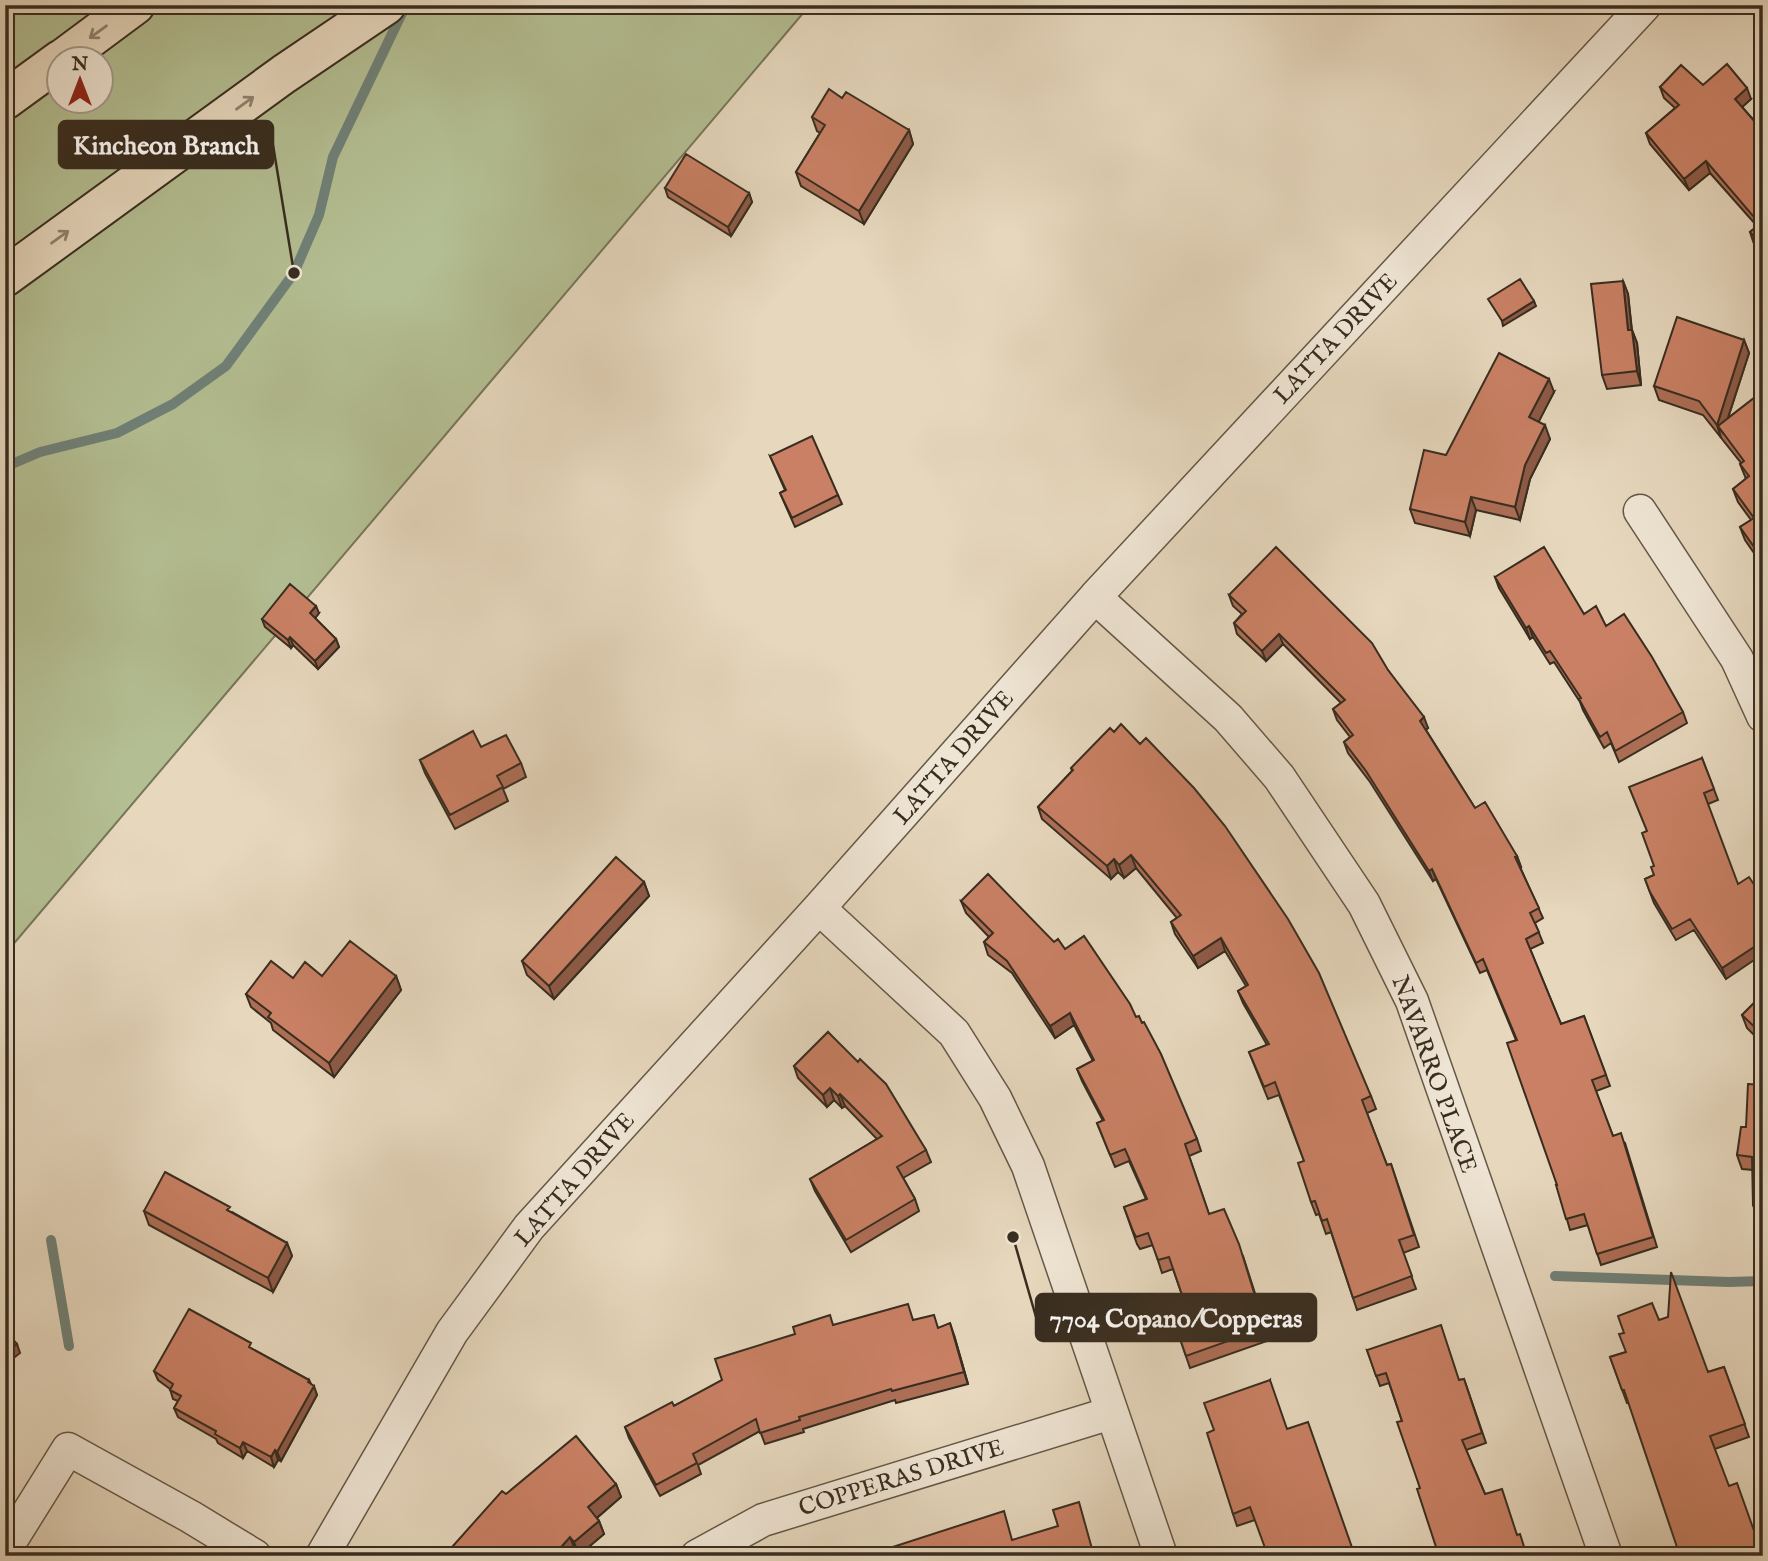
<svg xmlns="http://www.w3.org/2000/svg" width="1768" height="1561" font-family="'IM FELL English',serif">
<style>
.green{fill:#b3be92;stroke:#767659;stroke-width:2;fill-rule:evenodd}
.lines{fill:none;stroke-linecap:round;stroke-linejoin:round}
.stream{stroke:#708178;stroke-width:10}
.minor-casing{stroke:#645847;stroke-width:35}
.highway-casing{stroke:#382d20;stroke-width:42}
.minor{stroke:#efe5d4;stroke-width:32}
.highway{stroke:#e6d7bd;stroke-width:38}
.wall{fill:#ad6e56;stroke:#382d20;stroke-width:2}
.shaded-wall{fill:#8d5a46;stroke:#382d20;stroke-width:2}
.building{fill:#c98064;stroke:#382d20;stroke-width:2}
.oneway{stroke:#8f826e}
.labels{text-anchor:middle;stroke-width:5;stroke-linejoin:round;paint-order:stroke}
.street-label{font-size:24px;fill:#382d20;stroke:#efe5d4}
.leader{fill:none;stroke:#382d20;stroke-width:2.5}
.callout-dot{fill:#382d20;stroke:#efe5d4;stroke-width:2.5}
.callout{fill:#382d20;stroke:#382d20;stroke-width:2.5}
.callout-label{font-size:26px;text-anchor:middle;font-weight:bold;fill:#fff}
</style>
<rect width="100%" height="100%" fill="#e6d7bd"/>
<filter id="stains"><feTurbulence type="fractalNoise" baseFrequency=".00286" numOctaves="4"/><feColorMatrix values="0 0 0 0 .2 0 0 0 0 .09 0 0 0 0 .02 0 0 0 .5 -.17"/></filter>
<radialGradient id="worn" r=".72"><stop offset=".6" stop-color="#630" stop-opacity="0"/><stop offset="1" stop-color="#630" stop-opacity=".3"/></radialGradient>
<path class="green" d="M 5,5 L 810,5 L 5,954 ZM 60,60 L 102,60 L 102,102 L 60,102 Z"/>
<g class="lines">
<path class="stream" d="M 5,467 L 40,452 L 117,433 L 173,404 L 226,366 L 294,273 L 319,215 L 333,157 L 403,11 L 410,5
M 51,1240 L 69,1346
M 1555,1276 L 1729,1282 L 1763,1281"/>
<g class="minor-casing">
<path id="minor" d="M 1640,511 L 1737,659 L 1763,716
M 1095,597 L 1228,718 L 1279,777 L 1364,904 L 1412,1001 L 1606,1556
M 819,908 L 954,1033 L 995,1098 L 1028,1166 L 1161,1556
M 5,1550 L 68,1449 L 191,1517 L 255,1556
M 322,1556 L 452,1332 L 529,1227 L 819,908 L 1095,597 L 1645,5
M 697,1556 L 763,1520 L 1111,1413"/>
</g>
<g class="highway-casing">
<path id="highway" d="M 61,60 L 135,5
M 5,100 L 60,60
M 5,277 L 284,74 L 386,5"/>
</g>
<use href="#minor" class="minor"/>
<use href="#highway" class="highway"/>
</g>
<path class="wall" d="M 1703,85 L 1751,99 L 1742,107 L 1763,131 L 1763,253 L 1754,244 L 1750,232 L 1757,226 L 1710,173 L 1689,190 L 1650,144 L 1646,133 L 1675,108 L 1664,98 L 1660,87 Z
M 842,98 L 909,130 L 913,144 L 864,224 L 801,186 L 796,172 L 820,133 L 817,131 L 812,117 Z
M 665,188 L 749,193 L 752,202 L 731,236 L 668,197 Z
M 1623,281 L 1628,294 L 1632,330 L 1637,343 L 1641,385 L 1607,389 L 1602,375 Z
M 1744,340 L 1749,353 L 1728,418 L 1763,391 L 1763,566 L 1745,540 L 1740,527 L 1751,520 L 1738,502 L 1733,489 L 1746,479 L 1740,464 L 1741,463 L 1703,415 L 1659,400 L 1654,386 Z
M 1554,392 L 1538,422 L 1550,439 L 1530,479 L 1520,520 L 1476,510 L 1470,536 L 1415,523 L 1410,509 L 1446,455 Z
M 770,456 L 838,495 L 842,504 L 795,527 L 780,493 L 785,490 Z
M 1495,577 L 1584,614 L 1606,626 L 1683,712 L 1687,723 L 1619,762 L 1611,743 L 1604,748 L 1583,710 L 1580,702 L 1554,662 L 1550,664 L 1533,637 L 1530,639 L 1499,588 Z
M 1229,595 L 1388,670 L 1428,728 L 1426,730 L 1475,808 L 1517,856 L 1521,867 L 1520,867 L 1543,918 L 1535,923 L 1543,943 L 1530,949 L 1561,1024 L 1584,1016 L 1610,1086 L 1596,1091 L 1613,1136 L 1625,1143 L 1657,1247 L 1601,1265 L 1588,1225 L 1570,1230 L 1516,1040 L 1487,970 L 1480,973 L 1436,879 L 1433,881 L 1370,782 L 1348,753 L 1344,742 L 1350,737 L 1337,720 L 1333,709 L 1341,703 L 1283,644 L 1266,661 L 1237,634 L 1234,623 L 1242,614 L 1233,606 Z
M 319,613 L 315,618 L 336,639 L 339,647 L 318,669 L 293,645 L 291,648 L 265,627 L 262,619 Z
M 481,747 L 521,763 L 526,777 L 503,789 L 508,801 L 455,829 L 425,773 L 420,760 Z
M 1702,758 L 1718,800 L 1708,804 L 1726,979 L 1694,930 L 1676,940 L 1654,903 L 1645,879 L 1654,875 L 1654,866 Z
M 1071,768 L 1371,1096 L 1376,1109 L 1367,1113 L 1387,1165 L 1391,1164 L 1419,1247 L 1403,1253 L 1416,1289 L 1357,1310 L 1331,1232 L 1326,1234 L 1319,1214 L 1316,1215 L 1311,1202 L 1304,1161 L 1279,1095 L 1268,1099 L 1249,1052 L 1267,1045 L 1243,1003 L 1238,991 L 1246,986 L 1225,951 L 1198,968 L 1175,934 L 1171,922 L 1177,918 L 1136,868 L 1124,878 L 1118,872 L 1111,879 L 1042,819 L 1038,807 L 1072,771 Z
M 644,882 L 649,896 L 554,999 L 527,975 L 522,961 Z
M 961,901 L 1054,942 L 1065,949 L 1136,1017 L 1197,1139 L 1201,1151 L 1189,1156 L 1209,1214 L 1243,1256 L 1270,1340 L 1190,1368 L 1175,1324 L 1190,1318 L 1173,1269 L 1162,1273 L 1153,1245 L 1140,1249 L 1137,1244 L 1124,1207 L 1146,1199 L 1129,1161 L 1115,1167 L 1097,1123 L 1103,1121 L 1082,1081 L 1077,1069 L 1093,1061 L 1074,1025 L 1055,1038 L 1012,973 L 988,955 L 984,942 L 989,937 L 966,913 Z
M 322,976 L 396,976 L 401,990 L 334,1077 L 273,1030 L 271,1023 L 251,1007 L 246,994 L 293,978 Z
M 1763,994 L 1763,1044 L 1747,1028 L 1742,1015 Z
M 828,1032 L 926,1150 L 931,1162 L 903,1178 L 915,1199 L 919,1211 L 851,1252 L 815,1191 L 810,1179 L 877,1139 L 845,1106 L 842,1108 L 834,1100 L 827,1107 L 798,1078 L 794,1066 Z
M 1763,1085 L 1763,1246 L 1762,1238 L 1761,1238 L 1756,1225 L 1756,1213 L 1753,1205 L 1753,1170 L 1742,1169 L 1737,1155 L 1746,1127 Z
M 144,1211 L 232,1212 L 287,1243 L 292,1256 L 273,1292 L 149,1225 Z
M 914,1320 L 939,1328 L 954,1335 L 968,1384 L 896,1403 L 895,1400 L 803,1429 L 804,1432 L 765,1444 L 760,1431 L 698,1465 L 701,1474 L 660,1496 L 629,1438 L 625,1427 L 674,1406 L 833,1325 Z
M 1659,1320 L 1708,1372 L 1724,1367 L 1749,1437 L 1715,1449 L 1628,1403 L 1627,1403 L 1610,1357 L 1626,1352 Z
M 254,1350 L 309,1380 L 317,1395 L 281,1461 L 278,1460 L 274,1467 L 247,1451 L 243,1458 L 218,1443 L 216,1439 L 178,1417 L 174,1408 L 178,1401 L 173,1399 L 170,1389 L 158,1380 L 154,1371 Z
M 1367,1350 L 1460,1380 L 1464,1379 L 1486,1443 L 1466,1450 L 1485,1494 L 1517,1535 L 1527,1556 L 1420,1488 L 1402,1421 L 1389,1383 L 1380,1386 Z
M 1270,1380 L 1255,1520 L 1237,1526 L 1233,1514 L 1214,1430 Z
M 616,1484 L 621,1497 L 597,1518 L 599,1521 L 604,1534 L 579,1555 L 575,1550 L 570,1556 L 444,1556 L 506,1494 Z"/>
<path class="shaded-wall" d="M 1747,88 L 1751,99 L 1739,110 L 1735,99 Z
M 909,130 L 913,144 L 864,224 L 859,211 Z
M 1706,161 L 1710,173 L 1689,190 L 1684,179 Z
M 749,193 L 752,202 L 731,236 L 728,227 Z
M 1623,281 L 1628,294 L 1633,343 L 1628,330 Z
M 1534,301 L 1536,306 L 1503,326 L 1502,321 Z
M 1632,330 L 1637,343 L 1641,385 L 1637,371 Z
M 1744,340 L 1749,353 L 1723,433 L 1718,426 L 1721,438 L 1717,425 Z
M 1549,379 L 1554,392 L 1534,431 L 1529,417 Z
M 1545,425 L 1550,439 L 1530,479 L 1520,520 L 1515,507 L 1525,465 Z
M 1471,497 L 1476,510 L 1470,536 L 1465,522 Z
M 1763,551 L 1763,565 L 1759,554 Z
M 316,606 L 319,613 L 313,621 L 310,613 Z
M 1529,626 L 1533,637 L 1530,639 L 1526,628 Z
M 1279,634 L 1283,644 L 1266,661 L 1262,651 Z
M 290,637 L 293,645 L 291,648 L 288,640 Z
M 336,639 L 339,647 L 318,669 L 315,661 Z
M 1424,717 L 1428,728 L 1424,731 L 1420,721 Z
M 1131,855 L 1136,868 L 1124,878 L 1119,865 Z
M 1517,856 L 1521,867 L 1519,868 L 1515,857 Z
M 1114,859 L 1118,872 L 1111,879 L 1107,866 Z
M 1432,869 L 1436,879 L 1433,881 L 1429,871 Z
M 644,882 L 649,896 L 554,999 L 549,986 Z
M 1221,938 L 1225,951 L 1198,968 L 1193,956 Z
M 1763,941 L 1763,954 L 1726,979 L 1722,968 Z
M 396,976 L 401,990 L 334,1077 L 329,1063 Z
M 1070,1013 L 1074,1025 L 1055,1038 L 1050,1026 Z
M 830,1088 L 834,1100 L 827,1107 L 823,1095 Z
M 840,1094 L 845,1106 L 842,1108 L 838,1096 Z
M 287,1243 L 292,1256 L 273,1292 L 268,1278 Z
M 950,1323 L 954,1335 L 968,1384 L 964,1372 Z
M 17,1344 L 20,1353 L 5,1365 L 5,1353 Z
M 309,1380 L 312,1389 L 314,1386 L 317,1395 L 281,1461 L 277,1452 Z
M 243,1442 L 247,1451 L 243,1458 L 240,1448 Z
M 275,1450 L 278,1460 L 274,1467 L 271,1457 Z
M 616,1484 L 621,1497 L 593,1521 L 588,1507 Z
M 599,1521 L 604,1534 L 579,1555 L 574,1542 Z
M 570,1537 L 575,1550 L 570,1556 L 553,1556 Z"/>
<path class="building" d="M 1727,64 L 1747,88 L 1735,99 L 1763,131 L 1763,247 L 1750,232 L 1760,224 L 1706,161 L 1684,179 L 1646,133 L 1679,105 L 1660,87 L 1681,65 L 1703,85 Z
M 829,89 L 842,98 L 846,92 L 909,130 L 859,211 L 796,172 L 825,125 L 812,117 Z
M 686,154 L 749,193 L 728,227 L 665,188 Z
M 1520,279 L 1534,301 L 1502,321 L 1488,299 Z
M 1623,281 L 1628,330 L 1632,330 L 1637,371 L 1602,375 L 1591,284 Z
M 1677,317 L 1744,340 L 1717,425 L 1699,401 L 1654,386 Z
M 1499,353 L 1549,379 L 1529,417 L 1545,425 L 1525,465 L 1515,507 L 1471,497 L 1465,522 L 1410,509 L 1424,450 L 1446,455 Z
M 1763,391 L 1763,551 L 1759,554 L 1740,527 L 1754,518 L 1733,489 L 1749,476 L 1740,464 L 1744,461 L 1718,426 Z
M 812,436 L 838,495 L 792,518 L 780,493 L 786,490 L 770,456 Z
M 1276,547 L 1372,643 L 1388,670 L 1424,717 L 1420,721 L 1475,808 L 1485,802 L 1517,856 L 1515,857 L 1539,908 L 1530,913 L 1539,932 L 1526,939 L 1561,1024 L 1584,1016 L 1606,1075 L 1592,1080 L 1613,1136 L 1621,1133 L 1653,1237 L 1597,1254 L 1584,1214 L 1566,1219 L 1556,1185 L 1557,1185 L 1507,1043 L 1517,1040 L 1483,959 L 1476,963 L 1432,869 L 1429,871 L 1366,771 L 1344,742 L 1353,735 L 1333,709 L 1345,700 L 1279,634 L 1262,651 L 1234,623 L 1246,611 L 1229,595 Z
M 1544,547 L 1584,614 L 1596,606 L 1606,626 L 1624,614 L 1652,657 L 1683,712 L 1615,751 L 1607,732 L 1600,737 L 1579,699 L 1581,698 L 1550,651 L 1546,653 L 1529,626 L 1526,628 L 1495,577 Z
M 290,584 L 316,606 L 310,613 L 336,639 L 315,661 L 290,637 L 288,640 L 262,619 Z
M 1121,724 L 1140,744 L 1146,738 L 1194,788 L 1225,826 L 1288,919 L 1319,973 L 1371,1096 L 1362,1100 L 1387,1165 L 1391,1164 L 1414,1235 L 1399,1240 L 1412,1276 L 1353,1298 L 1327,1219 L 1322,1221 L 1315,1201 L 1311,1202 L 1298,1163 L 1304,1161 L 1275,1082 L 1264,1087 L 1249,1052 L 1269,1044 L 1238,991 L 1248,985 L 1221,938 L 1193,956 L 1171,922 L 1181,915 L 1131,855 L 1119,865 L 1114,859 L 1107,866 L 1038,807 L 1073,770 L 1071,768 L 1110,728 L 1114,732 Z
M 473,731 L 481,747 L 506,735 L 521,763 L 497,776 L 503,787 L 450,815 L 420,760 Z
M 1702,758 L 1714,789 L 1704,793 L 1738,884 L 1749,877 L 1763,898 L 1763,941 L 1722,968 L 1690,919 L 1672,929 L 1650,892 L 1645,879 L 1654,875 L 1651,867 L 1654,866 L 1642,833 L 1647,831 L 1629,787 Z
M 616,857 L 644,882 L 549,986 L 522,961 Z
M 988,874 L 1054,942 L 1058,939 L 1065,949 L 1084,936 L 1130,1004 L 1136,1017 L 1139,1016 L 1142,1023 L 1144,1022 L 1161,1054 L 1197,1139 L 1185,1144 L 1209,1214 L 1224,1209 L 1239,1244 L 1265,1328 L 1186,1356 L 1175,1324 L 1190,1318 L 1169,1257 L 1158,1260 L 1148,1233 L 1136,1237 L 1133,1231 L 1124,1207 L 1147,1199 L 1125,1149 L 1110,1155 L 1097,1123 L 1104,1120 L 1077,1069 L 1094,1060 L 1070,1013 L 1050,1026 L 1007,961 L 984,942 L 993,933 L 961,901 Z
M 350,941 L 396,976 L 329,1063 L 268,1017 L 271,1013 L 246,994 L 271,961 L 293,978 L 305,962 L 322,976 Z
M 1763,994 L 1763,1035 L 1742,1015 Z
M 828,1032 L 858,1062 L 860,1059 L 886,1084 L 926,1150 L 897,1167 L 915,1199 L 846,1240 L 810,1179 L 882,1136 L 840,1094 L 838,1096 L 830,1088 L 823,1095 L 794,1066 Z
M 1748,1084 L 1763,1085 L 1763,1243 L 1762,1243 L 1762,1225 L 1756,1225 L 1756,1205 L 1753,1205 L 1752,1157 L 1737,1155 L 1741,1127 L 1746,1127 Z
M 165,1172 L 230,1207 L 227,1210 L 287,1243 L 268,1278 L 144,1211 Z
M 1671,1272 L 1708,1372 L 1724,1367 L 1745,1424 L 1710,1436 L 1729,1486 L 1737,1483 L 1763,1556 L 1680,1556 L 1624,1390 L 1622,1390 L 1610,1357 L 1626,1352 L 1619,1334 L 1624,1333 L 1618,1316 L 1652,1303 L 1659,1320 L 1668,1317 Z
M 908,1304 L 913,1320 L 934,1315 L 938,1328 L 950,1323 L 964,1372 L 892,1391 L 891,1389 L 799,1417 L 800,1420 L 760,1433 L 756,1419 L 693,1454 L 697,1463 L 656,1485 L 625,1427 L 672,1402 L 674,1406 L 722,1380 L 715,1359 L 795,1334 L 793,1327 L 830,1315 L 833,1325 Z
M 189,1309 L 251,1343 L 249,1347 L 309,1380 L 308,1382 L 314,1386 L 277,1452 L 275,1450 L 271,1457 L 243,1442 L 240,1448 L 215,1434 L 216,1431 L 174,1408 L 181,1396 L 170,1390 L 173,1384 L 154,1371 Z
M 1441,1325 L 1459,1380 L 1464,1379 L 1482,1433 L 1462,1440 L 1485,1494 L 1502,1489 L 1517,1535 L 1520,1534 L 1527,1556 L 1439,1556 L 1417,1489 L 1420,1488 L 1397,1422 L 1402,1421 L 1386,1373 L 1376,1376 L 1367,1350 Z
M 5,1330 L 17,1344 L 5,1353 Z
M 1270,1380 L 1287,1429 L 1308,1422 L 1355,1556 L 1268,1556 L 1250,1507 L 1233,1514 L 1207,1433 L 1214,1430 L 1204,1403 Z
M 576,1436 L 616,1484 L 588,1507 L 599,1521 L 574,1542 L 570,1537 L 553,1556 L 444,1556 L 502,1491 L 506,1494 Z
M 1079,1502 L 1094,1556 L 865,1556 L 1004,1511 L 1012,1540 L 1058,1526 L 1053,1510 Z"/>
<defs><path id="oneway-shaft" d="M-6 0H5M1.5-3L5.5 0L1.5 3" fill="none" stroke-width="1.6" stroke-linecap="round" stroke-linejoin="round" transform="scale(1.75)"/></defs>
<g class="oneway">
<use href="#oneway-shaft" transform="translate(98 32) rotate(144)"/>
<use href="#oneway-shaft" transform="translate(245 103) rotate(-36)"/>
<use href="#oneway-shaft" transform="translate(60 237) rotate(-36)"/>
</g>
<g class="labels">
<g class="street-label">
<text transform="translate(1335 338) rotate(-47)" y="8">LATTA DRIVE</text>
<text transform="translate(953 757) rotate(-49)" y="8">LATTA DRIVE</text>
<text transform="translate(1435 1074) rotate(70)" y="8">NAVARRO PLACE</text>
<text transform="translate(574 1179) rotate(-49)" y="8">LATTA DRIVE</text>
<text transform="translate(901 1477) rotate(-17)" y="8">COPPERAS DRIVE</text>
</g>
</g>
<path class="leader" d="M294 273L273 145M1013 1237L1036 1317"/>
<g class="callout-dot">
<circle cx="294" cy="273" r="7"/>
<circle cx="1013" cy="1237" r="7"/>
</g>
<g class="callout">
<rect x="59" y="121" width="214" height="47" rx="7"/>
<rect x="1036" y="1294" width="280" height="47" rx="7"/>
</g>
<g class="callout-label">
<text x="166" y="154">Kincheon Branch</text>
<text x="1176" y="1327">7704 Copano/Copperas</text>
</g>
<rect width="1768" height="1561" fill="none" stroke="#e6d7bd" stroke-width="28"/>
<rect x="7" y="7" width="1754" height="1547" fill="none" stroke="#382d20" stroke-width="3.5"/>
<rect x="14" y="14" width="1740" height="1533" fill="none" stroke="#382d20" stroke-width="2"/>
<g transform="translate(80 80)"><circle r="33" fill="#efe5d4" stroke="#a69b8c" stroke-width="2"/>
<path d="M0-5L12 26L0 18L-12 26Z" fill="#8f2418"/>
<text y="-10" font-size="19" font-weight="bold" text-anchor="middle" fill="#382d20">N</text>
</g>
<rect width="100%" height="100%" filter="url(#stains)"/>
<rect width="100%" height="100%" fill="url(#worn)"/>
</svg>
